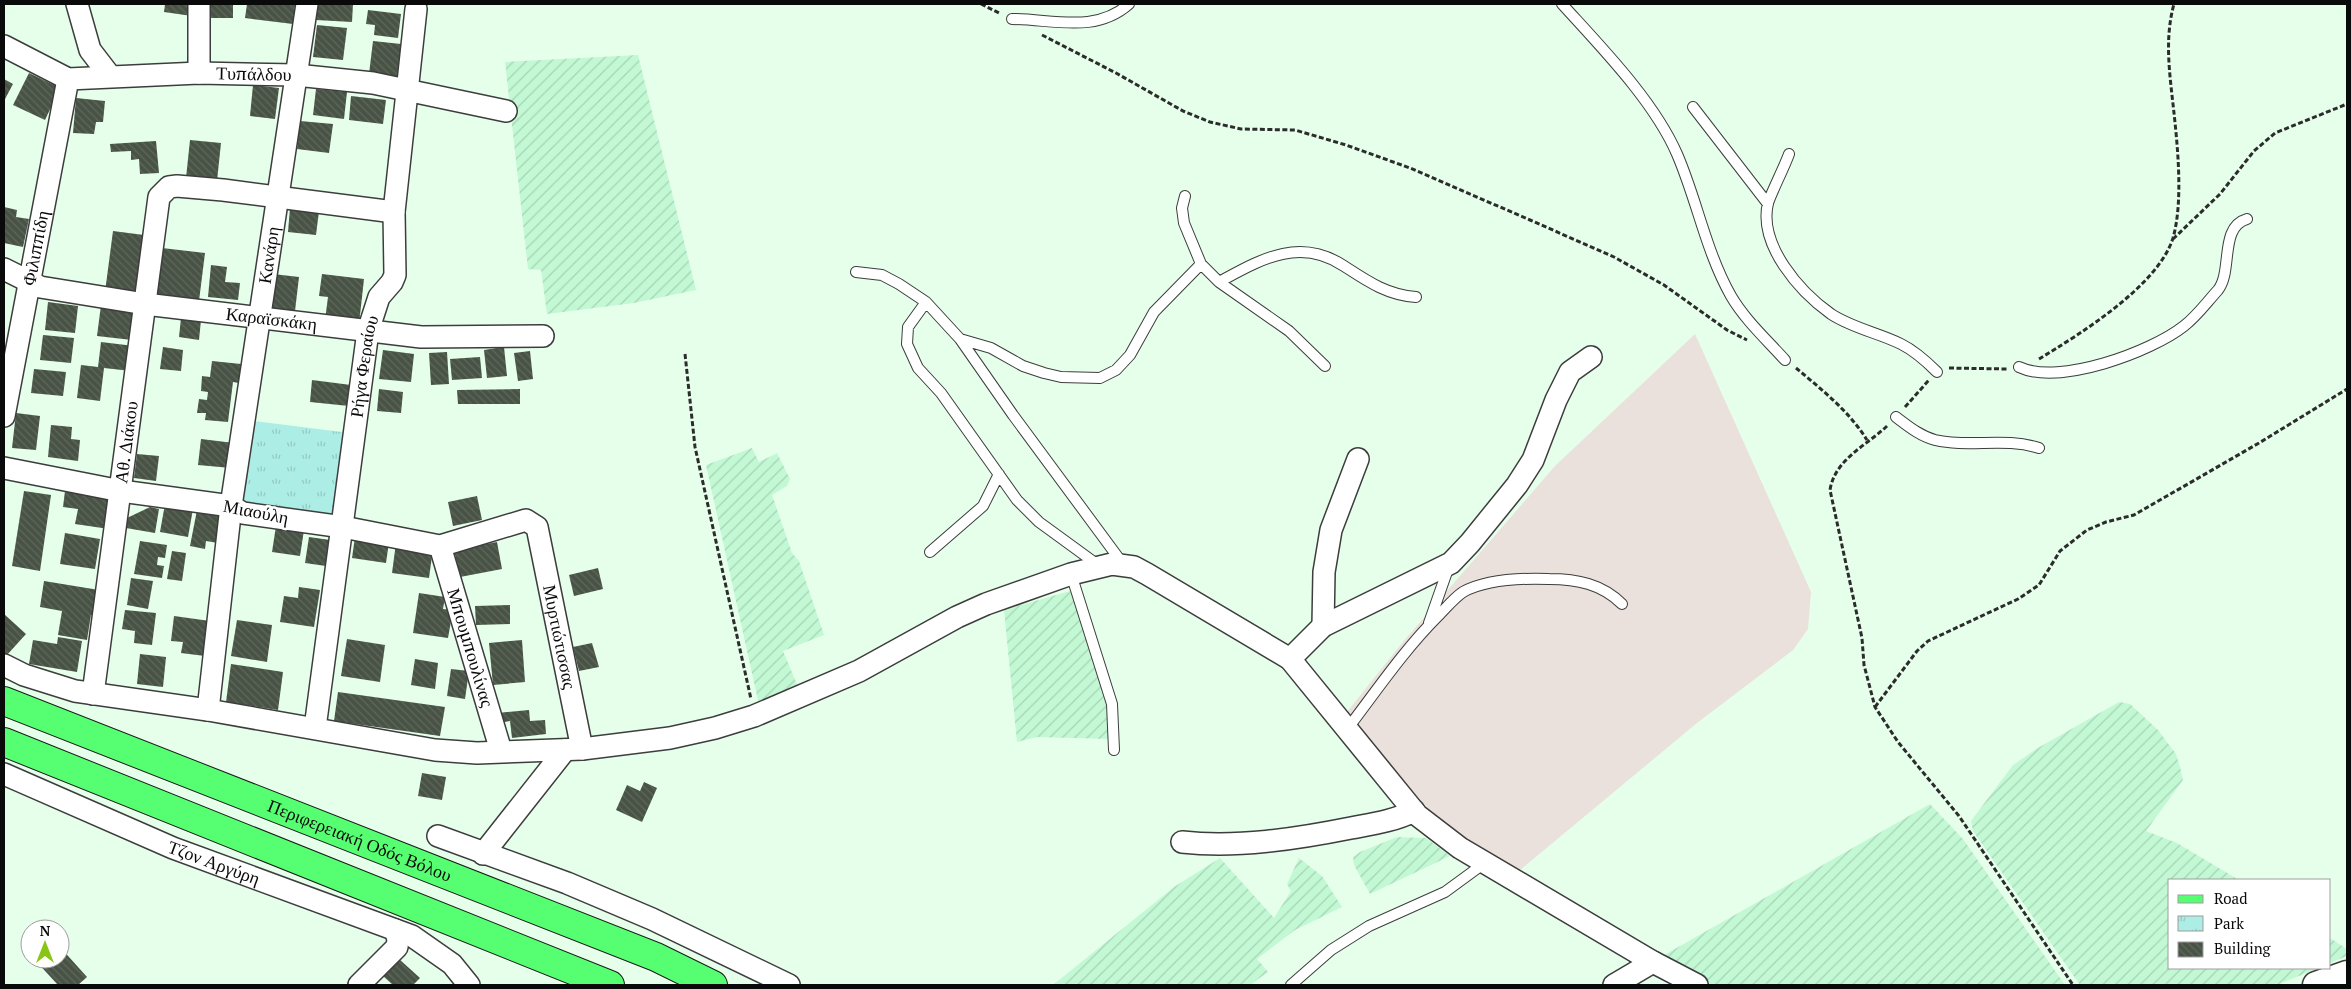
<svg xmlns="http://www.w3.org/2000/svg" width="2351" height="989" font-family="'PT Serif',serif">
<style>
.industrial{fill:#eae0dc}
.farmland{fill:url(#farmland-furrows)}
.park{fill:url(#park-tufts)}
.building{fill:url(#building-back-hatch)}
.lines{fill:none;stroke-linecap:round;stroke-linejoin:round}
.service-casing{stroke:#3d3d3d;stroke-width:12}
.minor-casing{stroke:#3d3d3d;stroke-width:24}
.tertiary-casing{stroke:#3d3d3d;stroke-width:29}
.primary-casing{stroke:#1b1b1b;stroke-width:30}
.path{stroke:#2c2c2c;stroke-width:3;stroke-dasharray:5 2.5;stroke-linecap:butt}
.service{stroke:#fff;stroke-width:10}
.minor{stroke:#fff;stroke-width:21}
.tertiary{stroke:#fff;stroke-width:26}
.primary{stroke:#56ff71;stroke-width:28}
.labels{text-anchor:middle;stroke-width:5;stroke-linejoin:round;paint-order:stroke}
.street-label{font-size:18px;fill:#0a0a0a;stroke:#fff}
</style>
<defs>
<pattern id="farmland-furrows" width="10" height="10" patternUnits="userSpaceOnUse" patternTransform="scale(1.25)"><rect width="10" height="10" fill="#c3f8d4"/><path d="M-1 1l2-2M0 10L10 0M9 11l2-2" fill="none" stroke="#a6d3b5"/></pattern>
<pattern id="park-tufts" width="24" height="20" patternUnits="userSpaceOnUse" patternTransform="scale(1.25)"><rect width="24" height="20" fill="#acede5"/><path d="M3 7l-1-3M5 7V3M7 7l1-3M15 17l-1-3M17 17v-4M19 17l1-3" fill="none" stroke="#93cac3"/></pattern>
<pattern id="building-back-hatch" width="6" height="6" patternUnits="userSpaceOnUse" patternTransform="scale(1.25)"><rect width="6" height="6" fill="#485345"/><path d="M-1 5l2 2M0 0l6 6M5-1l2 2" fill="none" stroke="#5e675c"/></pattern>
</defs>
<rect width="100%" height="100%" fill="#e6ffeb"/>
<path class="industrial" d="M 1695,334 L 1811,592 L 1808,629 L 1793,650 L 1697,723 L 1520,870 L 1461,838 L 1408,795 L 1393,771 L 1347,712 L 1402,643 L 1555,466 Z"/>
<path class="farmland" d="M 638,55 L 696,290 L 634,303 L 547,314 L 541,270 L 528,269 L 505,62 Z
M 752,448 L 759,462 L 777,453 L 790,479 L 787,486 L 772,495 L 792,553 L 799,561 L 824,635 L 783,651 L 799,689 L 759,705 L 706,465 Z
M 1070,591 L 1088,639 L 1107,706 L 1110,724 L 1109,739 L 1037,737 L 1017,742 L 1004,610 Z
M 2119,702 L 2130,704 L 2158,730 L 2176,754 L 2180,767 L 2183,780 L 2146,831 L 2177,843 L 2239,880 L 2170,880 L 2170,968 L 2318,968 L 2277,985 L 2080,985 L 1973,831 L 1971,821 L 2013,765 L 2036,749 Z
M 1930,804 L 1963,839 L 2065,985 L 1707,985 L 1659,958 Z
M 1397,837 L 1426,838 L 1450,856 L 1370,894 L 1354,865 L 1353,857 L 1360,852 Z
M 1220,858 L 1274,918 L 1291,891 L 1287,884 L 1299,858 L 1322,876 L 1342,907 L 1295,930 L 1257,959 L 1268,972 L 1250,985 L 1053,985 L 1174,887 Z
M 2330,938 L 2347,949 L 2347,956 L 2330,963 Z"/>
<path class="park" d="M 254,421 L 350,433 L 339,520 L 242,506 Z"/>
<path class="building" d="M 165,4 L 194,4 L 192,16 L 164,12 Z
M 211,4 L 233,4 L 233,18 L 211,18 Z
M 247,4 L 295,4 L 293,24 L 245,18 Z
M 317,4 L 353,4 L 352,22 L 316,20 Z
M 368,10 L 401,14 L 398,38 L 374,35 L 375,25 L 366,24 Z
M 317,25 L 347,28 L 343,60 L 313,57 Z
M 373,41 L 401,44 L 397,77 L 369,74 Z
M 29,73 L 60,88 L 45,120 L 13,105 Z
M 4,79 L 13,84 L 4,101 Z
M 253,85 L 279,88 L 275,119 L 250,116 Z
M 316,89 L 347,92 L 344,119 L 313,115 Z
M 351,96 L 386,100 L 383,124 L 349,120 Z
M 76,98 L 105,101 L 103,122 L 96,122 L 94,134 L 73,133 Z
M 300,121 L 333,124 L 329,153 L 297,149 Z
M 190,140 L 221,143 L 217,181 L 186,178 Z
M 156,141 L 159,173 L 140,174 L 139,159 L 131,160 L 131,151 L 111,152 L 110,144 Z
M 4,207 L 17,210 L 16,217 L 29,219 L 23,247 L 4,243 Z
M 290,208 L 319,211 L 316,235 L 288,232 Z
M 113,231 L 144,235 L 136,296 L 105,292 Z
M 162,248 L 205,253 L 199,301 L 156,297 Z
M 211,265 L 227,267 L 225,282 L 240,283 L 238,300 L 208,297 Z
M 273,274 L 299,277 L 295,311 L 269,309 Z
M 322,274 L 364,279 L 359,324 L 325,320 L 328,297 L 319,296 Z
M 48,302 L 78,306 L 75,333 L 45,330 Z
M 101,305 L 136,309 L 132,340 L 97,336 Z
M 181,318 L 201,320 L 199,340 L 179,337 Z
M 43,335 L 74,338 L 71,363 L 40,360 Z
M 101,342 L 134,346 L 131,371 L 104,368 L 100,401 L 77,398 L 81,365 L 98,367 Z
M 163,347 L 183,350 L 181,371 L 160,369 Z
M 504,347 L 507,376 L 487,378 L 484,350 Z
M 383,350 L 414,354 L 411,382 L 379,379 Z
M 530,351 L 533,379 L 518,381 L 514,353 Z
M 447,352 L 449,384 L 431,385 L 429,353 Z
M 480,357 L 482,378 L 452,380 L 450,359 Z
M 212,361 L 241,364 L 239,383 L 233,382 L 228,422 L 205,420 L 206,413 L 197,413 L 199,399 L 207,400 L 208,392 L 201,391 L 202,376 L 210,377 Z
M 34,369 L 66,372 L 63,396 L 31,393 Z
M 312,380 L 351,385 L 349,406 L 310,402 Z
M 379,389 L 403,392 L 401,413 L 377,411 Z
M 520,389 L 520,404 L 458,404 L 457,390 Z
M 16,413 L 40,416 L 36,450 L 12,448 Z
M 51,425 L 72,427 L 71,439 L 80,440 L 78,461 L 48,457 Z
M 201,439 L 234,443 L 231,468 L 198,465 Z
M 137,454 L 159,456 L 156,481 L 134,478 Z
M 24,491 L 51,495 L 40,571 L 12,566 Z
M 65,491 L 114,499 L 109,529 L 75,524 L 78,509 L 63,507 Z
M 477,496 L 482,520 L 453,526 L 448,502 Z
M 165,504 L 193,509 L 188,537 L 160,532 Z
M 150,507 L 159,509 L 155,533 L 126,528 L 127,518 Z
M 197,510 L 223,514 L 218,543 L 206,541 L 205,549 L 190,546 Z
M 276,526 L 304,530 L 300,556 L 272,552 Z
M 65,533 L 100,539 L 95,569 L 60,564 Z
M 309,537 L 330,540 L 326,566 L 305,563 Z
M 355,537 L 389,542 L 386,563 L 352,558 Z
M 140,541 L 167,545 L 165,558 L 158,557 L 157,565 L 164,566 L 162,578 L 134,574 Z
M 497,542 L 502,569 L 460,577 L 454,550 Z
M 396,543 L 433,549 L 429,578 L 392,573 Z
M 172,551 L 186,553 L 182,581 L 167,579 Z
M 598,568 L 603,589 L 574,596 L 569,575 Z
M 131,578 L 153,581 L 148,609 L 127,605 Z
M 44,581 L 99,590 L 94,616 L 91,615 L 87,640 L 58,635 L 62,611 L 40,607 Z
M 299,587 L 320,590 L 314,627 L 280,622 L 284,596 L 298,598 Z
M 419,593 L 445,597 L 443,609 L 453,610 L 448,638 L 413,633 Z
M 510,605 L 510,624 L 476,625 L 475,606 Z
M 125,610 L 156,613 L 152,645 L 134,643 L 135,631 L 122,629 Z
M 4,614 L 26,634 L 7,655 L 4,653 Z
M 174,616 L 210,621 L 205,656 L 181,653 L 183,642 L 171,641 Z
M 237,620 L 272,625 L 267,662 L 231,656 Z
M 58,637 L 82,641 L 77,672 L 29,664 L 33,640 L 57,644 Z
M 347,639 L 385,645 L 380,682 L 341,676 Z
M 522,640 L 525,682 L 493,685 L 489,643 Z
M 592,643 L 599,667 L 579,671 L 573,647 Z
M 140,654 L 166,657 L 163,687 L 137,684 Z
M 415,659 L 438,663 L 435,689 L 411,685 Z
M 231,664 L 283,672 L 278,710 L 226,702 Z
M 451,669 L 469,671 L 465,699 L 447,696 Z
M 338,692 L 445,707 L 440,736 L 334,721 Z
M 529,710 L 530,721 L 545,720 L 546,734 L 512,738 L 510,721 L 499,723 L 497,713 Z
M 422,773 L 446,777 L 442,800 L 418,796 Z
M 644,782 L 657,788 L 642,822 L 616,810 L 627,785 L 640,791 Z
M 60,947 L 87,977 L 78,985 L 58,985 L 34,959 L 60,959 Z
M 399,959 L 420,978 L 413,985 L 393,985 L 383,976 Z"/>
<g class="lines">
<g class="service-casing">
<path id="service" d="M 1562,4 C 1601,47 1654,101 1677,154 C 1697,200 1706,252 1731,296 C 1745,320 1767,340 1785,360
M 1012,19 C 1053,19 1095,34 1129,4
M 1693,107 L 1768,204
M 1789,154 C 1784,168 1772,191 1768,203 C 1758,245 1800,292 1831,314 C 1852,328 1879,333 1901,344 C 1915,351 1926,361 1937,372
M 1185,196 L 1182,208 L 1184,223 L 1201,264 L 1219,282 L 1289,331 L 1325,366
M 856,272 L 882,275 L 899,284 L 926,302 L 960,339 L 1013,415 L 1123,564
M 1219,282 C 1260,260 1299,236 1344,266 C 1367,281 1387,295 1416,297
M 926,302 L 908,327 L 907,344 L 918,368 L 941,393 L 1017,500 L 1039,522 L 1098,565
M 960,339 L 991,348 L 1023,366 L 1044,373 L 1061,377 L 1100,378 L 1116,370 L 1130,355 L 1154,312 L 1201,264
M 2019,367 C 2059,386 2151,352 2184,326 C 2197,316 2207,302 2218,290 C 2233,271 2219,227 2247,219
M 1896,417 C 1908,426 1920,436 1935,440 C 1969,448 2005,437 2039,448
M 930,552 L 983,506 L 999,474
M 1071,574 L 1112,704 L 1114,750
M 1429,623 L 1449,566
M 1348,728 C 1377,690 1404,650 1438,616 C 1446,608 1454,598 1463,592 C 1487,579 1522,578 1549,579 C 1577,579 1602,584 1622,604
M 1291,985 L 1331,950 L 1369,926 L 1445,892 L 1486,862"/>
</g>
<g class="minor-casing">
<g id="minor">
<path d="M 77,4 L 90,50 L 110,76"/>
<path id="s1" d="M 4,46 L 68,79 L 199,73 L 296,75 L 373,83 L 506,111"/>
<path d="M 199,73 L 199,4"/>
<path id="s2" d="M 4,269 L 40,287 L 145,304 L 421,337 L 543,336"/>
<path id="s3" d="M 4,416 L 68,79"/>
<path id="s4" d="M 4,468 L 121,491 L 231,506 L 243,513 L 343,527 L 440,546 L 526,520 L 537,527 L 582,749"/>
<path id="s5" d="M 440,546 L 501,751"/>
<path d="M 1323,626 L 1324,572 L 1331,530 L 1358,459"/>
<path d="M 1290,659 L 1323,626 L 1451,563 L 1470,543 L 1517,485 L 1533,460 L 1556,400 L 1570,372 L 1591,357"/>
<path d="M 4,665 L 24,675 L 75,691 L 208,710 L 435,750 L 477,753 L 582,749 L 670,738 L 715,728 L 754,716 L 859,671 L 957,617 L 986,604 L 1071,574 L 1112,564 L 1134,567 L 1147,574 L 1290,659 L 1417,815 L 1460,848 L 1653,962 L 1697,985"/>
<path id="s6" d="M 93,694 L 159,197 L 169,187 L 177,186 L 223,190 L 394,212"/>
<path id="s7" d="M 208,710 L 231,506 L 307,4"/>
<path id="s8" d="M 315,728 L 368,331 L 379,297 L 392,282 L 395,275 L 394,212 L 416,9"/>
<path id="s9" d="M 4,774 L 173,848 L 412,936 L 452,964 L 469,985"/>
<path d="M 438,836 L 567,883 L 652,919 L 789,985"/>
<path d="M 1182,842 C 1237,848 1296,839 1351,828 C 1372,824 1394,821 1414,811"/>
<path d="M 483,854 L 565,750"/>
<path d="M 359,985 L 397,947 L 398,939 L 395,930"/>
<path d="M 1614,985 L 1653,962"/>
</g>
</g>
<g class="tertiary-casing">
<path id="tertiary" d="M 2316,985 L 2347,974"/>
</g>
<g class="primary-casing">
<g id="primary">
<path id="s10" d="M 4,701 L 656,957 L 713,985"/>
<path d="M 4,742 L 610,985"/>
</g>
</g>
<path class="path" d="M 981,4 L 1001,14
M 1042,35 L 1116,73 L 1183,111 L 1210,122 L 1241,129 L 1295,130 L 1346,145 L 1410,168 L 1530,220 L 1614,257 L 1664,285 L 1727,330 L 1747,340
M 2173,239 L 2220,194 L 2254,151 L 2275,133 L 2347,104
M 685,354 L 695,447 L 751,699
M 2039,359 C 2080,334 2158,286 2173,238 C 2183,203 2178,150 2174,113 C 2170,76 2164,40 2174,4
M 1796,368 C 1821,389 1849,411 1867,440
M 1949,368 L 2007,369
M 1905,407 L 1929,380
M 1887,426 C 1866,446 1835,459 1830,490 L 1862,638 L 1864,665 L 1875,707 L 1898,742 L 1959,816 L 2073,985
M 1875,707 L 1917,651 L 1928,641 L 2018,599 L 2039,585 L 2060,551 L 2087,530 L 2106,522 L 2134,515 L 2259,443 L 2347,389"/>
<use href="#service" class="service"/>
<use href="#minor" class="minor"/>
<use href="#tertiary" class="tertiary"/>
<use href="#primary" class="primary"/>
</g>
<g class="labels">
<g class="street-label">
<text dy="6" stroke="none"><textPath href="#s1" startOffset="258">Τυπάλδου</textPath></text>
<text dy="6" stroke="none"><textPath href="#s3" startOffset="171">Φιλιππίδη</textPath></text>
<text dy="6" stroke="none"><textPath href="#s7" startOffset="459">Κανάρη</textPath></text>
<text dy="6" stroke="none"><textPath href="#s2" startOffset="274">Καραϊσκάκη</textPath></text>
<text dy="6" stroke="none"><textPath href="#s8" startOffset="365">Ρήγα Φεραίου</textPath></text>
<text dy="6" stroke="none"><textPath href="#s6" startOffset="254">Αθ. Διάκου</textPath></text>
<text transform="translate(256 512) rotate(11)" y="6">Μιαούλη</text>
<text dy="6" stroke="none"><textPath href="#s4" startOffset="659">Μυρτιώτισσας</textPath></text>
<text dy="6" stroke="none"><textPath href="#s5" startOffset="106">Μπουμπουλίνας</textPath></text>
<text dy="6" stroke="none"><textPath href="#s10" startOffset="382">Περιφερειακή Οδός Βόλου</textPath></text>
<text dy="6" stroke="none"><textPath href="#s9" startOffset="228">Τζον Αργύρη</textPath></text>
</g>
</g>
<rect width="2351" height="989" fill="none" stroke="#0a0a0a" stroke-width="10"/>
<rect x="2168" y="879" width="162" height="90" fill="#ffffff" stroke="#9d9d9d"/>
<rect x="2178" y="895" width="25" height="8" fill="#56ff71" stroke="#9d9d9d"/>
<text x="2214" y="904" font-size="15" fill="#0a0a0a">Road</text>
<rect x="2178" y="916" width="25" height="15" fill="url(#park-tufts)" stroke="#9d9d9d"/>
<text x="2214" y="929" font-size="15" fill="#0a0a0a">Park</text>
<rect x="2178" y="942" width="25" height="15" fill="url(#building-back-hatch)" stroke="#9d9d9d"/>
<text x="2214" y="954" font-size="15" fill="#0a0a0a">Building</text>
<g transform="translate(45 944)"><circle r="24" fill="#ffffff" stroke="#9d9d9d"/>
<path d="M0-4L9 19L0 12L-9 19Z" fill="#88c615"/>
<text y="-8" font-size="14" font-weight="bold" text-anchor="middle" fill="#0a0a0a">N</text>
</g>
</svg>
